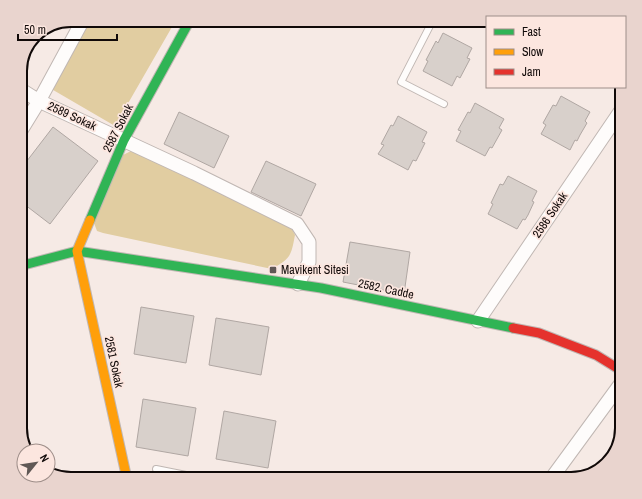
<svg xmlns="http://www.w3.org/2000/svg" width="642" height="499" font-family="'Archivo Narrow',sans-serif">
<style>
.green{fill:#e1cda1}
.building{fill:#d8d0cb;stroke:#b0a7a3}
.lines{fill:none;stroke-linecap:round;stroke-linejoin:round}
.lane-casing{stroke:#c0b7b3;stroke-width:8}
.street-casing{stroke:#c0b7b3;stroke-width:15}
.fast-casing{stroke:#c0b7b3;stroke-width:11}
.slow-casing{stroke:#c0b7b3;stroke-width:11}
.jam-casing{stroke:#c0b7b3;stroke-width:11}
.lane{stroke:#fefcfb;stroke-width:6}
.street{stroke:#fefcfb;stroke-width:13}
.fast{stroke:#30b455;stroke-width:9}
.slow{stroke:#ff9f0a;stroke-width:9}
.jam{stroke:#e5322d;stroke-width:9}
.poi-dot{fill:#605855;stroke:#fce6df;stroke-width:1.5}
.labels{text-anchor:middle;stroke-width:3.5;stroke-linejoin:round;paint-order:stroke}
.street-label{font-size:12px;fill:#100908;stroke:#fce6df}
.poi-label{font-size:12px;fill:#100908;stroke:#fce6df;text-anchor:start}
.rim{fill:none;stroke:#100908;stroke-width:2}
</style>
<rect width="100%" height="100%" fill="#f6eae5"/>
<path class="green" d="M 86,20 L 176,20 L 115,126 L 48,87 Z
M 131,151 L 285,222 L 291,227 L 295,235 C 291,256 291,258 272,269 L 103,233 L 97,231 L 94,223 L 121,156 Z"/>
<path class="building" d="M 443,33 L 472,48 L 467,58 L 470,59 L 460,78 L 457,76 L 452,86 L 423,71 L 428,61 L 426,60 L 436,41 L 438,43 Z
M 561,96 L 590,112 L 585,121 L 587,123 L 580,135 L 577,141 L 575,140 L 570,150 L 541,134 L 546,125 L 543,123 L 553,105 L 556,106 Z
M 475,103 L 504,119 L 499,128 L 502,130 L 492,148 L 490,147 L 485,156 L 456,141 L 461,131 L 458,130 L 468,112 L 470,113 Z
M 179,112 L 229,136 L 214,168 L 164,144 Z
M 398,116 L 427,132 L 422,142 L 425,143 L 416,161 L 413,160 L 408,170 L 378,154 L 384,145 L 381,144 L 391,125 L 393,126 Z
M 53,127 L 98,161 L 50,224 L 20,201 L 20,170 Z
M 266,161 L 316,184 L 301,216 L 251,192 Z
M 508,176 L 537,191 L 532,201 L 534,202 L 528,215 L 525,220 L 523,219 L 517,229 L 488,214 L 493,204 L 491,203 L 500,184 L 503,185 Z
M 350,242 L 410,252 L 404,294 L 343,282 Z
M 141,307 L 194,316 L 186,363 L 134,354 Z
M 216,318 L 269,327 L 261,375 L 209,365 Z
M 143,399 L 196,408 L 188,456 L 136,447 Z
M 224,411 L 276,421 L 268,468 L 216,459 Z"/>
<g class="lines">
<g class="lane-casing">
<path id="lane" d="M 433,20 L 401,82 L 444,104
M 156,469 L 206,479"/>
</g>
<g class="street-casing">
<path id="street" d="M 20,89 L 39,101 L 194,173 L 297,224 L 309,242 L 309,262 L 298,284
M 20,132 L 39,101 L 83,20
M 478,321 L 622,109
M 551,479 L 622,382"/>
</g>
<g class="fast-casing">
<path id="fast" d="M 90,220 L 124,140 L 190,20
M 20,266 L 77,251 L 321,288 L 513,328"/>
</g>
<g class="slow-casing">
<path id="slow" d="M 90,220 L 77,251 L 127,479"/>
</g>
<g class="jam-casing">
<path id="jam" d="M 513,328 L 539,333 L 596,355 L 622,371"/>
</g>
<use href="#lane" class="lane"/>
<use href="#street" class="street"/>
<use href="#fast" class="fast"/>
<use href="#slow" class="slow"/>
<use href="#jam" class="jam"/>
</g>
<rect class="poi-dot" x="269" y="266" width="8" height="8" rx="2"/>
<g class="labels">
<g class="street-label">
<text transform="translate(72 116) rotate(25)" y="4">2589 Sokak</text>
<text transform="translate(118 128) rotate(-63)" y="4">2587 Sokak</text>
<text transform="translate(550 215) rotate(-56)" y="4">2586 Sokak</text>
<text transform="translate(386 289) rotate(12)" y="4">2582. Cadde</text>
<text transform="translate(114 362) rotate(78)" y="4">2581 Sokak</text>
</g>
<g class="poi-label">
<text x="281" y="274">Mavikent Sitesi</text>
</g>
</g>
<path d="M0 0H642V499H0ZM71 27H571A44 44 0 0 1 615 71V428A44 44 0 0 1 571 472H71A44 44 0 0 1 27 428V71A44 44 0 0 1 71 27Z" fill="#e9d4ce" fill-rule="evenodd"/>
<path class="rim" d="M71 27H571A44 44 0 0 1 615 71V428A44 44 0 0 1 571 472H71A44 44 0 0 1 27 428V71A44 44 0 0 1 71 27Z"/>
<rect x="486" y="16" width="140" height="72" fill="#fce6df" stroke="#9e8e89"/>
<rect x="494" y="29" width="20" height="6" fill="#30b455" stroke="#9e8e89"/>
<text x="522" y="36" font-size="12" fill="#100908">Fast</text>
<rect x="494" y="49" width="20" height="6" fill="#ff9f0a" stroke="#9e8e89"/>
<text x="522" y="56" font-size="12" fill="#100908">Slow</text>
<rect x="494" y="69" width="20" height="6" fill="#e5322d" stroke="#9e8e89"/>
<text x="522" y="76" font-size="12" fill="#100908">Jam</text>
<g transform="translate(36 463) rotate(60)"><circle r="19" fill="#fce6df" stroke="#9e8e89"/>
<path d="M0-3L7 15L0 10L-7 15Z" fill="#605855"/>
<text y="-6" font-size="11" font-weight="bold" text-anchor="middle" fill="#100908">N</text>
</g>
<path d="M18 34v6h99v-6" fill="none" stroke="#100908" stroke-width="2"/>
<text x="24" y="34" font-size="12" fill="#100908" stroke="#fce6df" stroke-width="3" paint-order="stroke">50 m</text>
</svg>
